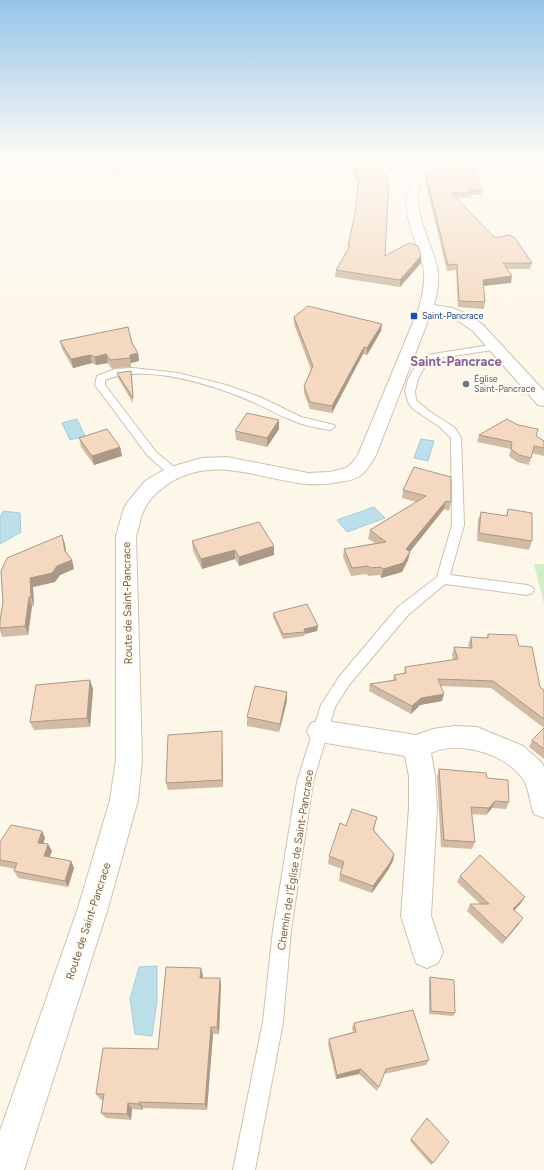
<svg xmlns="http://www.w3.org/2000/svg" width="544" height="1170" font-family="Figtree,sans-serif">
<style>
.green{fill:#d3edc6}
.water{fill:#bcdfe9;stroke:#a2cedb}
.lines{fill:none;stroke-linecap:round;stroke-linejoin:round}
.service-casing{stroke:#d1c0ae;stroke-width:2}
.minor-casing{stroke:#d1c0ae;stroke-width:2}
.tertiary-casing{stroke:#d1c0ae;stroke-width:2}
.service{fill:#fff;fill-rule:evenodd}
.minor{fill:#fff;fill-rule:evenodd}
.tertiary{fill:#fff;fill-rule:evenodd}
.wall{fill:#d2bba5}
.shaded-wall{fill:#ab9886}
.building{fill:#f4d9c0;stroke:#ab9886}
.transit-dot{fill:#1a4fb4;stroke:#fffbf1;stroke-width:1.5}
.worship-dot{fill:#6b7280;stroke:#fffbf1;stroke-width:1.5}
.labels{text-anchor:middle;stroke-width:4;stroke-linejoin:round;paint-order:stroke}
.far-transit-label{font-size:9px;fill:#164399;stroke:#fffbf1;text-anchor:start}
.far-worship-label{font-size:9px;fill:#5b616d;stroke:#fffbf1;text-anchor:start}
.street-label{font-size:11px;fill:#7a604b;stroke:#fffbf1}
.far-district-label{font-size:13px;font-weight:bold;fill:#896396;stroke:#fffbf1}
</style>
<rect width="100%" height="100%" fill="#fdf7ea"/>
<path class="green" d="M 75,159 L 168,159 L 169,168 L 113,174 Z
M 534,564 L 544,564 L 544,604 Z"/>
<path class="water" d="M 77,419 L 85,436 L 70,440 L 62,423 Z
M 421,439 L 434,441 L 428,461 L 414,458 Z
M 374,507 L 385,518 L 347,532 L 337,520 Z
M 3,511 L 20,513 L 21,532 L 0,544 L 0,518 Z
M 157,966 L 157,1001 L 152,1036 L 135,1034 L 130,999 L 139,967 Z"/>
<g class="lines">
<g class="service-casing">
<path id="service" d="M 496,344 L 501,347 L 499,349 L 433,359 L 424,368 L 418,379 L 415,391 L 416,400 L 429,411 L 455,428 L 461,438 L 464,525 L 450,575 L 527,585 L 532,587 L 534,590 L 532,593 L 527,595 L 445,584 L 408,615 L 349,685 L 335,707 L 313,782 L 291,930 L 283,1022 L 255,1170 L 233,1170 L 263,1022 L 273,930 L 297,782 L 321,705 L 339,677 L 398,607 L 437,577 L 452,525 L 451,438 L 440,427 L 413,409 L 408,402 L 405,391 L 408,379 L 417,364 L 427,355 Z
M 133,368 L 178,373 L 226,385 L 260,397 L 301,417 L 334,425 L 335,427 L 330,430 C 316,428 302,425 289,419 C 276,414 265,407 253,402 C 214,385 146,363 105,380 L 105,385 L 156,452 L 180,472 L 178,475 L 170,475 L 148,456 L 95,385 L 97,376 L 115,369 Z"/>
</g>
<g class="minor-casing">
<path id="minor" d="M 373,159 L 388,159 L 425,175 L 427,177 L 425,179 L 417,179 L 374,161 Z
M 320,720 L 416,735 L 433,729 L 454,726 L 477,727 L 523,746 L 541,762 L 544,766 L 544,818 L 534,814 C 529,803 530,789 523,779 C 506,754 459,740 431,753 L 435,776 L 437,808 L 431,916 L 443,952 L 438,963 L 427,968 L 416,963 L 401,916 L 409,808 L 409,776 L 405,756 L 320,742 L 311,739 L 307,731 L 311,723 Z"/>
</g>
<g class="tertiary-casing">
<path id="tertiary" d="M 439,159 L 452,159 C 445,169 429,172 421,183 C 408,204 435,249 438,272 C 439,283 437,294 434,305 L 452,308 L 467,314 L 483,325 L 544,391 L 544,406 L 538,405 L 473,331 L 457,320 L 444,315 L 431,313 L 376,455 C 372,462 367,471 360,476 C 354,480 346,481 339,482 C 281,495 228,448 171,482 C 160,489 149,498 144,510 C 140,517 139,528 136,536 L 142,760 L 138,800 L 108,908 L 24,1170 L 0,1170 L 0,1131 L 78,908 L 110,800 L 116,760 L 116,536 L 124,508 L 127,503 L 145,481 L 167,468 L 202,458 L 227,457 L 308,473 L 330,472 L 346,468 L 352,463 L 358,455 L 419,308 C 422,296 425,285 424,272 C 423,264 420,256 417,248 C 404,206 395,184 439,159 Z"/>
</g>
<use href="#service" class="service"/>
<use href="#minor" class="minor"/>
<use href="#tertiary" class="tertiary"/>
</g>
<path class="wall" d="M 345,159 L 376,159 L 385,256 L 421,256 L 421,263 L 400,287 L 335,277 L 336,270 L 348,250 L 355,213 L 358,184 Z
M 425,159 L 436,159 L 427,165 Z
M 426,175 L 482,190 L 481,195 L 471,195 L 471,198 L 456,198 L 495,238 L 532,263 L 530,269 L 507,269 L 511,283 L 483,286 L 485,302 L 484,309 L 458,307 L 456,270 L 447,271 L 425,180 Z
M 294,317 L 381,331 L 367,355 L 363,354 L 332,413 L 310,409 L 304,393 L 304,386 L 311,370 L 294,324 Z
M 60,341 L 132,343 L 138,353 L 139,361 L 131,363 L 131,367 L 112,369 L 108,363 L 96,365 L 92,363 L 73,368 L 62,349 Z
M 131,371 L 132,376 L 133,403 L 118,378 L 117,373 Z
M 279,420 L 279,429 L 267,447 L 236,440 L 235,431 Z
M 479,435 L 536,436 L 544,441 L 544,456 L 532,453 L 529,465 L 517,462 L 509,456 L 511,449 L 477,442 Z
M 79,438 L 120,447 L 122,456 L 94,465 L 81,447 Z
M 403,490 L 451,502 L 449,511 L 444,509 L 410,551 L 408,560 L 402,572 L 381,578 L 380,575 L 368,576 L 367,574 L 351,576 L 343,557 L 344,549 L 375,543 L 368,539 L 370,530 L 416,502 L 402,498 Z
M 508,509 L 532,541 L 529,550 L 477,541 L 478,520 L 481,512 L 506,516 Z
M 192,541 L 274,555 L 239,566 L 235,559 L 202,569 L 193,551 Z
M 65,544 L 66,552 L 72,560 L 74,569 L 60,575 L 55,582 L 33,587 L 34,606 L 32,606 L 28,635 L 2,637 L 0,631 L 0,620 Z
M 273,613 L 318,626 L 317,631 L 305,634 L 304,636 L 283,639 L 273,617 Z
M 488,634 L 519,646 L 540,687 L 544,690 L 544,759 L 529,747 L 532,740 L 544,728 L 491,688 L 441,686 L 442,701 L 420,705 L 411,714 L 369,691 L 370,684 L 393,680 L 394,675 L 404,674 L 405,667 L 453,660 L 452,655 L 454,647 L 469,648 L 468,645 L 471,637 L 487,638 Z
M 90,680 L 93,689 L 90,727 L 34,730 L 30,722 Z
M 287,701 L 279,732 L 247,726 L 247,717 Z
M 222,731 L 222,739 L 223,787 L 168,790 L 166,783 Z
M 439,769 L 487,778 L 509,802 L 506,809 L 492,808 L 486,815 L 471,814 L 475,842 L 472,849 L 441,847 L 437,777 Z
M 377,817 L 374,830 L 394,854 L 393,861 L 388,870 L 372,893 L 339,881 L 340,874 L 342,869 L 328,864 L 329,856 L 346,826 Z
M 42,831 L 45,838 L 43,843 L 48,844 L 52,851 L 49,857 L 71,861 L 74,868 L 68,887 L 18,878 L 14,871 L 15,869 L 0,866 L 0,842 Z
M 460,876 L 525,897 L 521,903 L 514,910 L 519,924 L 502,944 L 467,911 L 470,904 L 480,904 L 457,882 Z
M 203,976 L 202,978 L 220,978 L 221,986 L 219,1034 L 213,1034 L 207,1110 L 143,1108 L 143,1110 L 132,1109 L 131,1120 L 106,1118 L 101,1113 L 103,1100 L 101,1100 L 96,1094 L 158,1049 Z
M 430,977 L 455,1013 L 453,1016 L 429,1014 L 429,980 Z
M 354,1023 L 429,1060 L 426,1065 L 384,1074 L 377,1091 L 359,1074 L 336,1079 L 328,1044 L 329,1039 L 353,1032 L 352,1028 Z
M 427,1118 L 433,1163 L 431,1165 L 410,1141 Z"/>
<path class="shaded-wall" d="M 297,159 L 311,159 L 296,161 Z
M 429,159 L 436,159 L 427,165 L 427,160 Z
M 421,256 L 421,263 L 400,287 L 400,280 Z
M 512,276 L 511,283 L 481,286 L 483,280 Z
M 382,324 L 381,331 L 367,355 L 367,348 Z
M 364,347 L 363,354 L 332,413 L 332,406 Z
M 138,353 L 139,361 L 131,363 L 131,367 L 130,355 Z
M 106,354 L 108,363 L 96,365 L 95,357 Z
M 90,355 L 92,363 L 73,368 L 71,359 Z
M 279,420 L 279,429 L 267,447 L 267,438 Z
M 120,447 L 122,456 L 94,465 L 92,456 Z
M 446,501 L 444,509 L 405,558 L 406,549 Z
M 62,535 L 65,544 L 67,560 L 65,551 Z
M 274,546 L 274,555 L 239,566 L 239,557 Z
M 235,550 L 235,559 L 202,569 L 201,559 Z
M 410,552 L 408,560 L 402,572 L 381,578 L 383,569 Z
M 72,560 L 74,569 L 60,575 L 55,582 L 33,587 L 34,606 L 31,597 L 30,578 Z
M 29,597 L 32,606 L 28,635 L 25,626 Z
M 318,626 L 317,631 L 305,634 L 305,632 L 304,629 Z
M 90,680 L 93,689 L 90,727 L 87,718 Z
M 287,692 L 287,701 L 279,732 L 280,724 Z
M 444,694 L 442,701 L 420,705 L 411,714 L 412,706 L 421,698 Z
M 222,731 L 222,739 L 223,787 L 222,780 Z
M 495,801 L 492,808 L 486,815 L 489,808 Z
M 42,831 L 45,838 L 41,850 L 38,843 Z
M 48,844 L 52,851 L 47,863 L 44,856 Z
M 394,854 L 393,861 L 388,870 L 372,893 L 373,886 Z
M 71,861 L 74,868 L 68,887 L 65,881 Z
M 525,897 L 521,903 L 510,915 L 513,909 Z
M 523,918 L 519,924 L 502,944 L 506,938 Z
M 201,968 L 203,976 L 202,986 L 200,978 Z
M 220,978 L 221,986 L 219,1034 L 217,1027 Z
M 211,1027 L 213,1034 L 207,1110 L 205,1104 Z
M 361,1069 L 359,1074 L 336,1079 L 337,1075 Z
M 139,1102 L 143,1108 L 143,1110 L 139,1104 Z
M 128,1103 L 132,1109 L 131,1120 L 127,1114 Z"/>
<path class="building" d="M 349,159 L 376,159 L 389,181 L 385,256 L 409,243 L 418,246 L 421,256 L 400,280 L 336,270 L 350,246 L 348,246 L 355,213 L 359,178 Z
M 449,159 L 469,159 L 482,190 L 470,190 L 472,193 L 451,193 L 495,238 L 509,235 L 515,238 L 532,263 L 503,263 L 512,276 L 483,280 L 485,302 L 459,301 L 457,264 L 448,265 L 426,175 L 447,161 Z
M 308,306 L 382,324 L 367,348 L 364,347 L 332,406 L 310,402 L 304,386 L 313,366 L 294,317 Z
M 128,327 L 132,343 L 138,353 L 130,355 L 130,358 L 110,360 L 106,354 L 95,357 L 90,355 L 71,359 L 60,341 Z
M 131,371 L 133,398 L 117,373 Z
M 247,413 L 279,420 L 267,438 L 235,431 Z
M 507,419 L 518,425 L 538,429 L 536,436 L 544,441 L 544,448 L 534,446 L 531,458 L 519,455 L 511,449 L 512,442 L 479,435 Z
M 107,429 L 120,447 L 92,456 L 79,438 Z
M 414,467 L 451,477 L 451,502 L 446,501 L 406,549 L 410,552 L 403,563 L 383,569 L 381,567 L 370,568 L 368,566 L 352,568 L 344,549 L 386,542 L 370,530 L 426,496 L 403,490 Z
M 508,509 L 532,513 L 532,541 L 479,533 L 481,512 L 507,516 Z
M 259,522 L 274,546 L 239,557 L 235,550 L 201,559 L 192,541 Z
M 62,535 L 65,551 L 72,560 L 57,566 L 52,573 L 30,578 L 31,597 L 29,597 L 25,626 L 0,628 L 0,620 L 3,602 L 1,571 L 7,558 Z
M 307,604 L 318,626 L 304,629 L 305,632 L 283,634 L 273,613 Z
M 488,634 L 516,635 L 519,646 L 532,647 L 540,687 L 544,690 L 544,719 L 493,681 L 438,679 L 444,694 L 421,698 L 412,706 L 370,684 L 396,680 L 394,675 L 406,673 L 405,667 L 458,659 L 454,647 L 472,648 L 471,637 L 488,638 Z
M 90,680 L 87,718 L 30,722 L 36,685 Z
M 255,686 L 287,692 L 280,724 L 247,717 Z
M 544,728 L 544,749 L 532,740 Z
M 222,731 L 222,780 L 166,783 L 168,735 Z
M 439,769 L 486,773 L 487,778 L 508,780 L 509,802 L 495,801 L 489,808 L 471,807 L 475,842 L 444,840 Z
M 352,809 L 377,817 L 373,830 L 394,854 L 390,863 L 373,886 L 340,874 L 344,862 L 329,856 L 340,823 L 346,826 Z
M 11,825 L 42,831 L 38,843 L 48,844 L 44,856 L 71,861 L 65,881 L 14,871 L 17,863 L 0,860 L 0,842 Z
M 480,855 L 525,897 L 513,909 L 523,918 L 506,938 L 470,904 L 489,904 L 460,876 Z
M 166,967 L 201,968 L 200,978 L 220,978 L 217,1027 L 211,1027 L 205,1104 L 139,1102 L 139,1104 L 128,1103 L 127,1114 L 101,1113 L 104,1094 L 96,1094 L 103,1048 L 158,1049 Z
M 430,977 L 454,980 L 455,1013 L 431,1011 Z
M 413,1010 L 429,1060 L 386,1069 L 379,1087 L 361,1069 L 337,1075 L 329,1039 L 356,1032 L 354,1023 Z
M 427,1118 L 449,1142 L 433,1163 L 411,1139 Z"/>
<linearGradient id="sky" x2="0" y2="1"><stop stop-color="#96c5e8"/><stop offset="0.49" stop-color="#fefbf6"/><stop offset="1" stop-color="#fefbf6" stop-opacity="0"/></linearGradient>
<rect width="544" height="323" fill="url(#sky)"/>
<rect class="transit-dot" x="410" y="312" width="8" height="8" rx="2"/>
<circle class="worship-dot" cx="466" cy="384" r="4"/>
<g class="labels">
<g class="far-transit-label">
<text x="422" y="319">Saint-Pancrace</text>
</g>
<g class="far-worship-label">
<text x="474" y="382">Église<tspan x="474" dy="10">Saint-Pancrace</tspan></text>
</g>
<g class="street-label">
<text transform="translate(127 603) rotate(-91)" y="4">Route de Saint-Pancrace</text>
<text transform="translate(295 860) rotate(-81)" y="4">Chemin de l'Église de Saint-Pancrace</text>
<text transform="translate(88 921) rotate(-72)" y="4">Route de Saint-Pancrace</text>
</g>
<g class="far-district-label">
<text x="456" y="366">Saint-Pancrace</text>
</g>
</g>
</svg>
